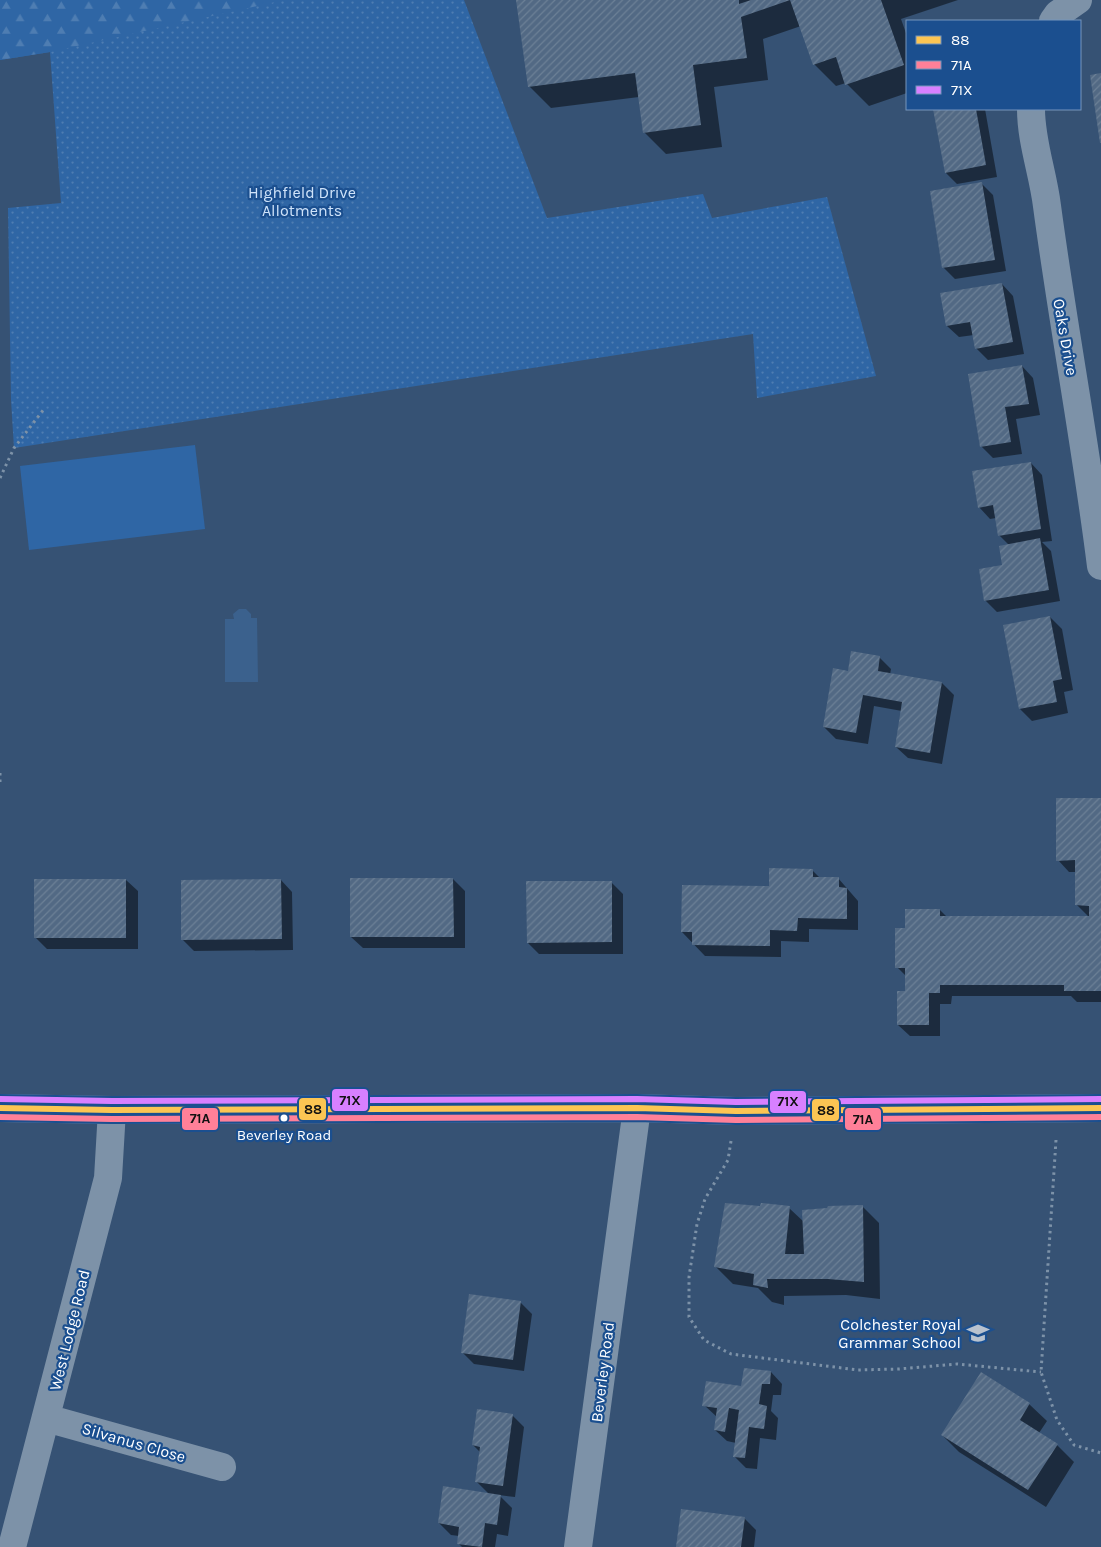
<svg xmlns="http://www.w3.org/2000/svg" width="1101" height="1547" font-family="Karla,sans-serif">
<style>
.green{fill:url(#green-dots)}
.forest{fill:url(#forest-firs)}
.pitch{fill:#2f66a5}
.water{fill:#3b618d}
.shadow{fill:#0007}
.building{fill:url(#building-hatch)}
.lines{fill:none;stroke-linecap:round;stroke-linejoin:round}
.path{stroke:#7d92a8;stroke-width:3;stroke-dasharray:2.5 4;stroke-linecap:butt}
.street{stroke:#7d92a8;stroke-width:28}
.primary{stroke:#7d8ea7;stroke-width:28}
.bus-1-casing{stroke:#1b4f8f;stroke-width:10}
.bus-2-casing{stroke:#1b4f8f;stroke-width:10}
.bus-3-casing{stroke:#1b4f8f;stroke-width:10}
.bus-1{stroke:#fcc553;stroke-width:6}
.bus-2{stroke:#ff8098;stroke-width:6}
.bus-3{stroke:#d880ff;stroke-width:6}
.bus-dot{fill:#fff;stroke:#1b4f8f;stroke-width:2}
.labels{text-anchor:middle;stroke-width:4.5;stroke-linejoin:round;paint-order:stroke}
.bus-label{font-size:15px;fill:#fff;stroke:#1b4f8f}
.park-label{font-size:16px;fill:#cfe3fa;stroke:#1b4f8f}
.street-label{font-size:16px;fill:#fff;stroke:#1b4f8f}
.poi-label{font-size:16px;fill:#fff;stroke:#1b4f8f;text-anchor:end}
.line-badge{stroke:#1b4f8f;stroke-width:2}
.pale-badge-label{font-size:14px;text-anchor:middle;font-weight:bold;fill:#111}
</style>
<defs>
<pattern id="green-dots" width="8" height="8" patternUnits="userSpaceOnUse" patternTransform="scale(1.25)"><rect width="8" height="8" fill="#2f66a5"/><path d="M2 2h.1M6 6h.1" fill="none" stroke="#4e7db2" stroke-width="1.8" stroke-linecap="round"/></pattern>
<pattern id="forest-firs" width="22" height="20" patternUnits="userSpaceOnUse" patternTransform="scale(1.25)"><rect width="22" height="20" fill="#2f66a5"/><path d="M5 1l3.5 6h-7zM16 11l3.5 6h-7z" fill="#4e7db2"/></pattern>
<pattern id="building-hatch" width="6" height="6" patternUnits="userSpaceOnUse" patternTransform="scale(1.25)"><rect width="6" height="6" fill="#526984"/><path d="M-1 1l2-2M0 6l6-6M5 7l2-2" fill="none" stroke="#6c8096"/></pattern>
</defs>
<rect width="100%" height="100%" fill="#365274"/>
<path class="green" d="M 0,0 L 464,0 L 547,218 L 703,194 L 712,218 L 827,197 L 876,376 L 757,398 L 753,334 L 14,448 L 11,400 L 8,208 L 61,203 L 50,52 L 0,60 Z"/>
<path class="forest" d="M 0,0 L 284,0 L 50,52 L 0,60 Z"/>
<path class="pitch" d="M 195,445 L 205,529 L 29,550 L 20,466 Z"/>
<path class="water" d="M 239,609 L 246,609 L 251,614 L 251,618 L 257,618 L 258,682 L 225,682 L 225,619 L 234,619 L 233,614 Z"/>
<path class="shadow" d="M 517,0 L 958,0 L 901,19 L 907,36 L 907,93 L 869,106 L 846,83 L 836,86 L 814,64 L 801,26 L 763,39 L 768,80 L 714,87 L 722,147 L 666,154 L 644,132 L 639,97 L 551,108 L 529,86 Z
M 934,109 L 985,109 L 997,177 L 957,184 L 946,173 Z
M 981,183 L 993,195 L 1006,271 L 955,279 L 943,267 Z
M 1002,284 L 1013,296 L 1024,354 L 988,360 L 976,348 L 974,335 L 959,337 L 947,326 Z
M 1022,366 L 1033,378 L 1040,415 L 1016,419 L 1022,454 L 993,458 L 981,446 Z
M 1031,463 L 1042,475 L 1052,541 L 1042,542 L 1051,551 L 1060,601 L 997,612 L 985,600 L 1003,566 L 1009,545 L 999,535 L 996,518 L 990,519 L 979,507 Z
M 1050,617 L 1062,629 L 1073,690 L 1064,692 L 1068,713 L 1032,721 L 1020,709 Z
M 879,657 L 891,669 L 890,675 L 942,683 L 954,695 L 942,764 L 908,758 L 896,747 L 902,711 L 874,706 L 868,744 L 836,739 L 824,727 L 849,672 Z
M 1101,799 L 1101,1002 L 1077,1002 L 1071,996 L 952,996 L 951,1004 L 940,1004 L 940,1036 L 910,1036 L 898,1025 L 906,992 L 906,976 L 897,967 L 906,930 L 940,910 L 947,917 L 1089,917 L 1077,905 L 1077,872 L 1069,872 L 1058,860 Z
M 812,870 L 820,878 L 838,878 L 858,901 L 858,930 L 809,929 L 809,942 L 781,941 L 781,957 L 705,956 L 682,932 L 770,888 Z
M 453,879 L 465,891 L 465,948 L 363,948 L 351,937 Z
M 126,880 L 138,891 L 138,949 L 47,949 L 36,938 Z
M 281,880 L 292,892 L 293,950 L 194,951 L 183,940 Z
M 611,882 L 623,894 L 623,954 L 539,954 L 528,943 Z
M 862,1206 L 879,1223 L 880,1299 L 846,1295 L 784,1296 L 784,1305 L 772,1302 L 758,1288 L 733,1284 L 715,1266 L 761,1208 L 789,1208 L 804,1222 L 828,1209 Z
M 470,1295 L 521,1303 L 532,1314 L 524,1371 L 474,1364 L 462,1352 Z
M 771,1372 L 782,1384 L 781,1395 L 773,1395 L 771,1411 L 778,1418 L 776,1440 L 760,1438 L 757,1469 L 746,1468 L 734,1456 L 736,1443 L 727,1441 L 715,1430 L 717,1417 L 704,1405 Z
M 1029,1404 L 1047,1421 L 1039,1433 L 1057,1445 L 1074,1462 L 1046,1507 L 959,1452 L 942,1435 Z
M 513,1416 L 524,1427 L 515,1497 L 499,1495 L 512,1508 L 508,1536 L 497,1534 L 495,1547 L 462,1547 L 458,1543 L 459,1536 L 451,1535 L 439,1523 L 489,1494 L 476,1481 L 480,1452 L 473,1445 Z
M 744,1518 L 756,1530 L 754,1547 L 677,1547 Z"/>
<path class="building" d="M 516,0 L 739,0 L 739,4 L 751,0 L 881,0 L 904,65 L 845,85 L 836,57 L 813,65 L 790,0 L 741,17 L 747,58 L 693,65 L 701,125 L 643,133 L 635,73 L 528,87 Z
M 1101,73 L 1101,143 L 1100,143 L 1090,75 Z
M 933,109 L 976,109 L 986,165 L 945,173 Z
M 982,182 L 995,260 L 942,268 L 930,191 Z
M 1002,283 L 1013,342 L 975,349 L 970,322 L 946,326 L 940,293 Z
M 1022,365 L 1029,404 L 1005,407 L 1011,442 L 980,447 L 968,374 Z
M 1031,462 L 1041,529 L 998,536 L 993,505 L 978,508 L 972,471 Z
M 1040,538 L 1049,590 L 984,601 L 979,569 L 1002,565 L 999,546 Z
M 1050,616 L 1062,679 L 1053,681 L 1057,702 L 1019,709 L 1003,625 Z
M 851,651 L 880,656 L 878,671 L 942,682 L 930,753 L 895,747 L 902,702 L 863,695 L 856,733 L 823,727 L 833,668 L 848,671 Z
M 1056,798 L 1101,798 L 1101,991 L 1064,991 L 1064,985 L 940,985 L 940,993 L 929,993 L 929,1025 L 897,1025 L 897,991 L 905,991 L 905,968 L 895,968 L 895,928 L 905,928 L 905,909 L 940,909 L 940,916 L 1089,916 L 1089,906 L 1075,905 L 1075,860 L 1056,861 Z
M 769,868 L 813,869 L 813,877 L 839,877 L 839,887 L 847,888 L 847,919 L 798,918 L 797,931 L 770,930 L 770,946 L 692,945 L 692,932 L 681,932 L 682,885 L 769,886 Z
M 350,878 L 453,878 L 454,937 L 350,937 Z
M 34,879 L 126,879 L 126,938 L 34,938 Z
M 281,879 L 282,939 L 181,940 L 181,880 Z
M 526,881 L 612,881 L 612,942 L 527,943 Z
M 725,1203 L 760,1206 L 761,1203 L 790,1206 L 785,1254 L 804,1254 L 802,1210 L 827,1208 L 828,1206 L 863,1205 L 864,1282 L 828,1279 L 767,1279 L 768,1288 L 753,1285 L 754,1274 L 714,1267 Z
M 469,1294 L 521,1301 L 513,1360 L 461,1353 Z
M 744,1368 L 771,1371 L 770,1384 L 762,1384 L 759,1404 L 767,1406 L 764,1429 L 749,1427 L 745,1458 L 733,1457 L 739,1410 L 729,1408 L 725,1432 L 714,1430 L 717,1408 L 702,1406 L 706,1381 L 741,1386 Z
M 981,1372 L 1030,1403 L 1020,1420 L 1058,1444 L 1028,1490 L 941,1435 Z
M 477,1409 L 513,1414 L 503,1486 L 475,1482 L 480,1447 L 472,1445 Z
M 443,1486 L 501,1495 L 497,1525 L 485,1523 L 482,1547 L 457,1544 L 459,1527 L 438,1523 Z
M 681,1509 L 745,1517 L 741,1547 L 676,1547 Z"/>
<g class="lines">
<path class="path" d="M 0,478 L 14,448 L 44,409
M 0,773 L 0,783
M 1056,1140 L 1041,1372 L 1057,1420 L 1074,1445 L 1101,1453
M 731,1141 L 728,1160 L 705,1199 L 697,1224 L 689,1277 L 689,1317 L 704,1340 L 731,1354 L 858,1370 L 899,1369 L 957,1364 L 1041,1372"/>
<path class="street" d="M 1053,21 L 1058,14 L 1078,0
M 1031,109 C 1031,142 1043,173 1047,206 C 1063,326 1086,445 1101,566
M 46,1418 L 222,1467
M 12,1547 L 108,1178 L 112,1110
M 578,1547 L 637,1108"/>
<path class="primary" d="M 0,1108 L 112,1110 L 637,1108 L 736,1111 L 1101,1108"/>
<g class="bus-1-casing">
<path id="bus-1" d="M 0,1108 L 112,1110 L 637,1108 L 736,1111 L 1101,1108"/>
</g>
<g class="bus-2-casing">
<path id="bus-2" d="M 0,1117 L 112,1119 L 637,1117 L 736,1120 L 1101,1117"/>
</g>
<g class="bus-3-casing">
<path id="bus-3" d="M 0,1099 L 112,1101 L 637,1099 L 736,1102 L 1101,1099"/>
</g>
<use href="#bus-1" class="bus-1"/>
<use href="#bus-2" class="bus-2"/>
<use href="#bus-3" class="bus-3"/>
</g>
<defs>
<g id="school-bare" transform="scale(1.725)"><path d="M0-5L7-2L0 1L-7-2ZM-4 1L0 2.5L4 1V4Q0 6-4 4Z" fill="#b9c2ce" stroke="#1b4f8f" stroke-width="2.5" paint-order="stroke"/></g>
</defs>
<g fill-rule="evenodd">
<use href="#school-bare" x="978" y="1333"/>
</g>
<circle class="bus-dot" cx="284" cy="1118" r="4.5"/>
<g class="labels">
<g class="bus-label">
<text x="284" y="1140">Beverley Road</text>
</g>
<g class="park-label">
<text x="302" y="198">Highfield Drive<tspan x="302" dy="18">Allotments</tspan></text>
</g>
<g class="street-label">
<text transform="translate(1066 337) rotate(80)" y="6">Oaks Drive</text>
<text transform="translate(69 1330) rotate(-76)" y="6">West Lodge Road</text>
<text transform="translate(602 1372) rotate(-83)" y="6">Beverley Road</text>
<text transform="translate(134 1442) rotate(16)" y="6">Silvanus Close</text>
</g>
<g class="poi-label">
<text x="961" y="1330">Colchester Royal<tspan x="961" dy="18">Grammar School</tspan></text>
</g>
</g>
<g class="line-badge">
<rect x="331" y="1088" width="38" height="24" rx="5" fill="#d880ff"/>
<rect x="769" y="1090" width="38" height="24" rx="5" fill="#d880ff"/>
<rect x="298" y="1097" width="29" height="24" rx="5" fill="#fcc553"/>
<rect x="811" y="1098" width="29" height="24" rx="5" fill="#fcc553"/>
<rect x="181" y="1107" width="38" height="24" rx="5" fill="#ff8098"/>
<rect x="844" y="1107" width="38" height="24" rx="5" fill="#ff8098"/>
</g>
<g class="pale-badge-label">
<text x="350" y="1105">71X</text>
<text x="788" y="1106">71X</text>
<text x="313" y="1114">88</text>
<text x="826" y="1115">88</text>
<text x="200" y="1123">71A</text>
<text x="863" y="1124">71A</text>
</g>
<rect x="906" y="20" width="175" height="90" fill="#1b4f8f" stroke="#7695bc"/>
<rect x="916" y="36" width="25" height="8" fill="#fcc553" stroke="#7695bc"/>
<text x="951" y="45" font-size="15" fill="#ffffff">88</text>
<rect x="916" y="61" width="25" height="8" fill="#ff8098" stroke="#7695bc"/>
<text x="951" y="70" font-size="15" fill="#ffffff">71A</text>
<rect x="916" y="86" width="25" height="8" fill="#d880ff" stroke="#7695bc"/>
<text x="951" y="95" font-size="15" fill="#ffffff">71X</text>
</svg>
